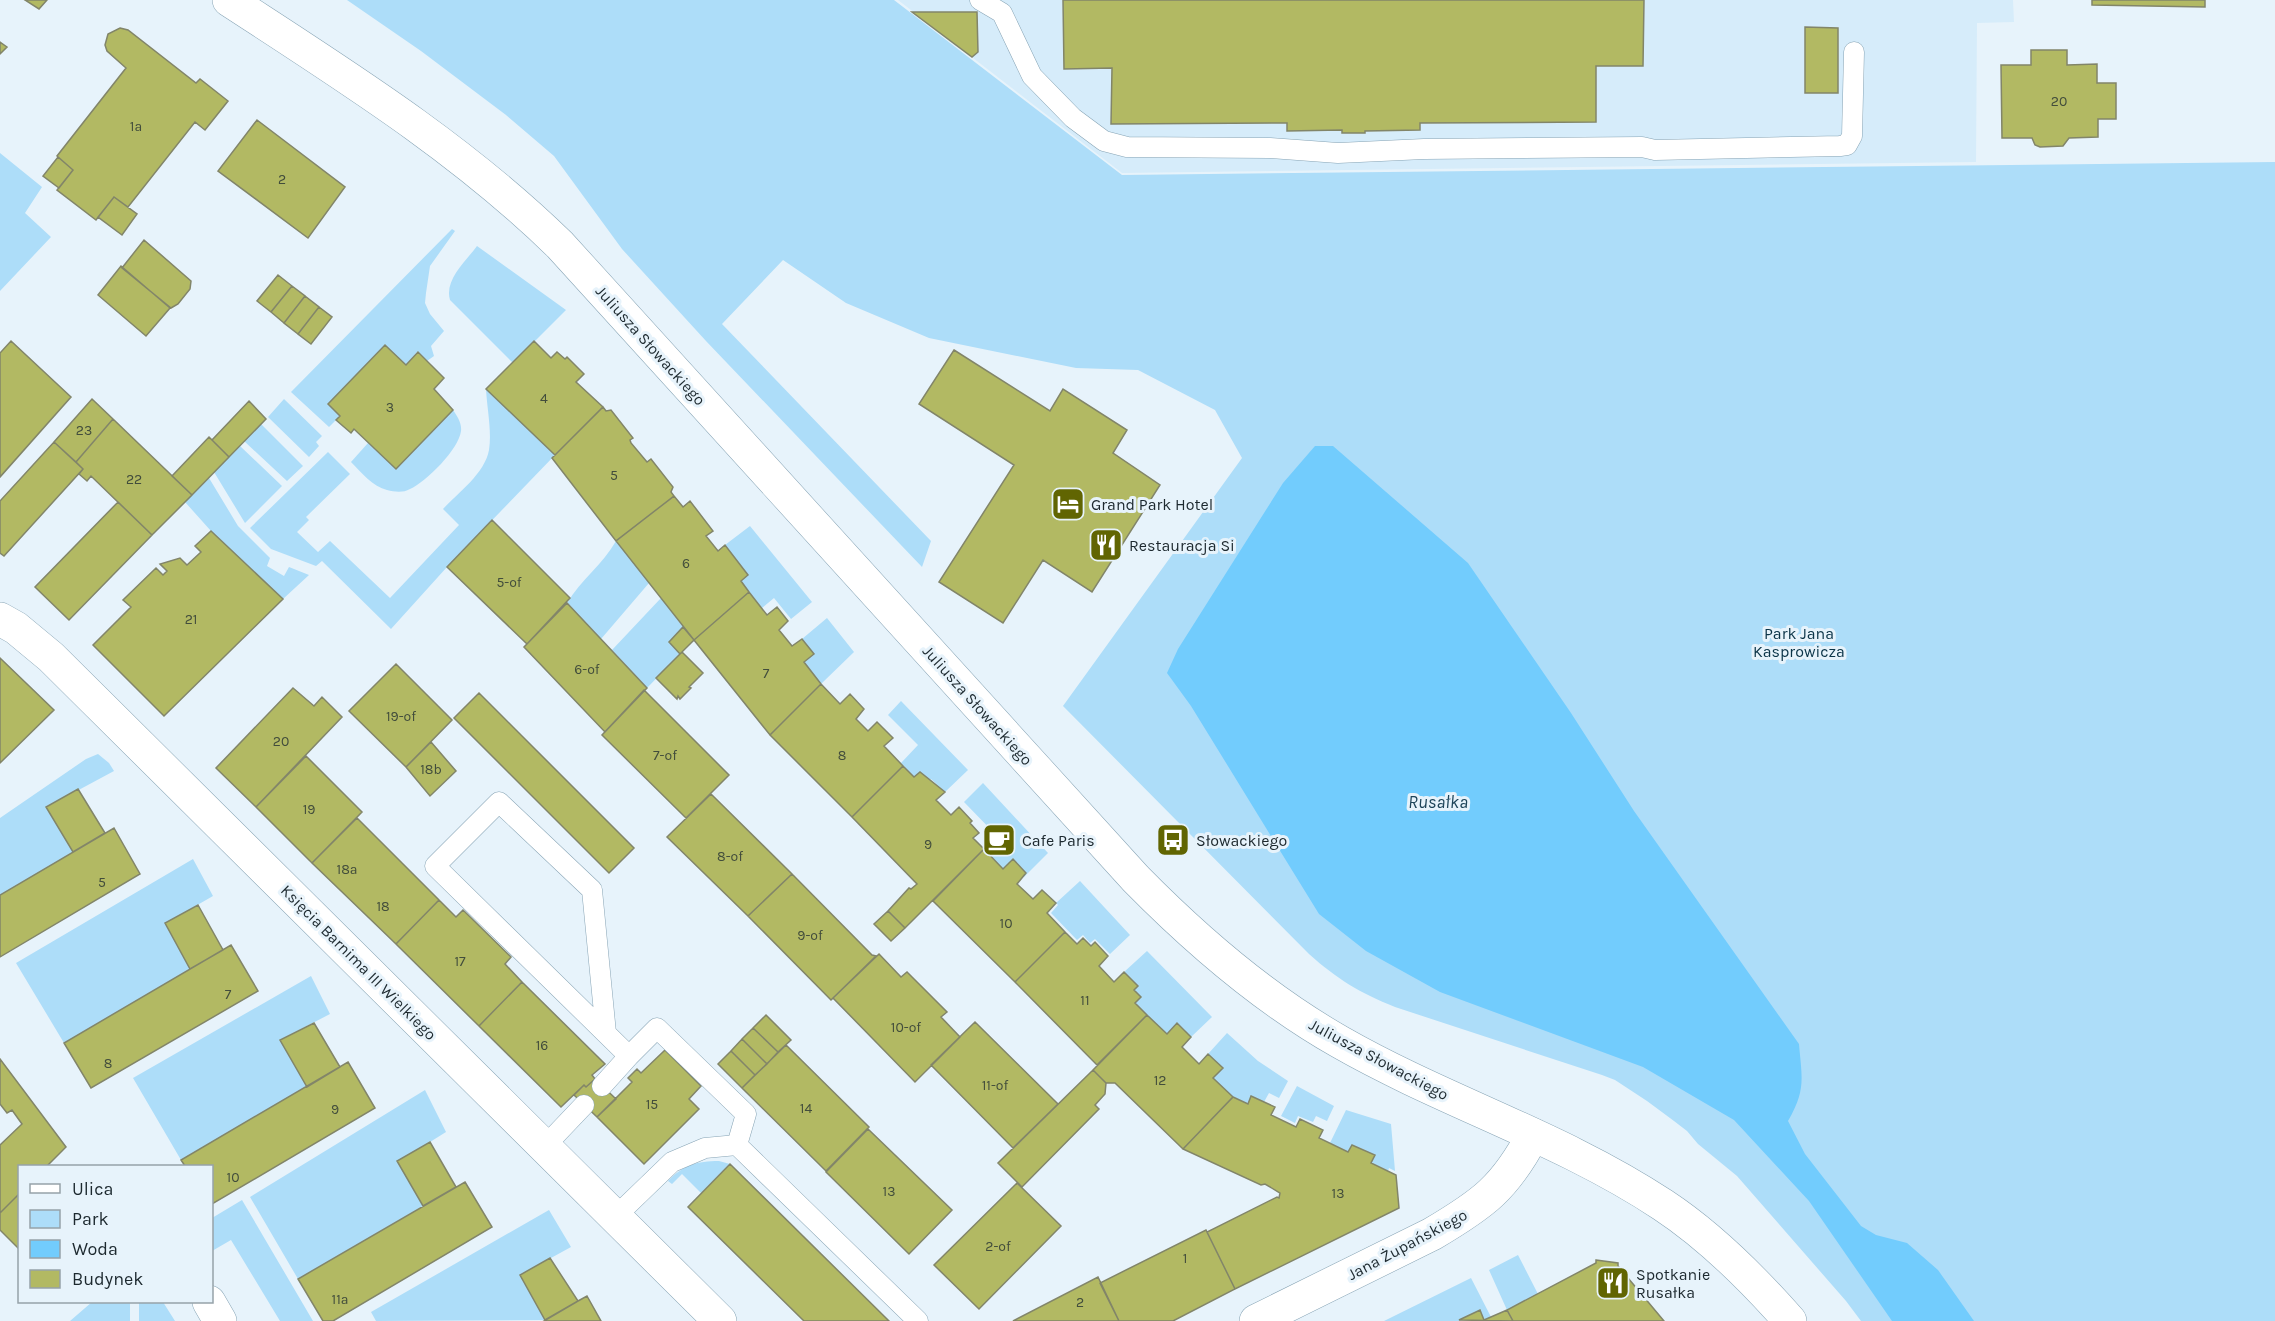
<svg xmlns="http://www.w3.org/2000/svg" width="2275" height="1321" font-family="Karla,sans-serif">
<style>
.built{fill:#d6ecfa}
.green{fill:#adddf9}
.water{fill:#72ccfd}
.building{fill:#b2b963;stroke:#828569;stroke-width:1.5}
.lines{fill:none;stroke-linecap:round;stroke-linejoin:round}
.lane-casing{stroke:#87a4b5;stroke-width:21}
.street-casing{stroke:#87a4b5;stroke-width:34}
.secondary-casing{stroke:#87a4b5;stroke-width:34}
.lane{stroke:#fff;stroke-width:20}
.street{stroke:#fff;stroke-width:33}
.secondary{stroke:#fff;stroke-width:33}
.labels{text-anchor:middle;stroke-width:6;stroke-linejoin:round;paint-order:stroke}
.number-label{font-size:14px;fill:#424d3c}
.street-label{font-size:16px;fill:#1d292f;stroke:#e7f3fb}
.poi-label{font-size:16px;fill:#1d292f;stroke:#e7f3fb;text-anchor:start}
.park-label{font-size:16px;fill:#0b3448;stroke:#e7f3fb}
.water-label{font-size:18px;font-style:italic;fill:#1d4459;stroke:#e7f3fb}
</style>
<rect width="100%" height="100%" fill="#e7f3fb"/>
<path class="built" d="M 898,0 L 2013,0 L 2014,22 L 1977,23 L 1976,162 L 1122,173 Z"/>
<path class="green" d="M 347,0 L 894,0 L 1122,175 L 2275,162 L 2275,1321 L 1861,1321 L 1846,1301 L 1737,1176 L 1698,1144 L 1687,1131 L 1674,1121 L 1647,1101 L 1615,1080 L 1602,1075 L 1395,1007 C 1360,993 1337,979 1309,954 L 1063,706 L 1242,458 L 1215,410 L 1138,370 L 1076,368 L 929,338 L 846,303 L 783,260 L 722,324 L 931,541 L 922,567 L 706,341 L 622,249 L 554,156 L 506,115 L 421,51 Z
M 0,153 L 42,187 L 25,213 L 51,237 L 0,291 Z
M 452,229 L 455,231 L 430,266 L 426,293 L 425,303 L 430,314 L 444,331 L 431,346 L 434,356 L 427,361 L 417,352 L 406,365 L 385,345 L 328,404 L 340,416 L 329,427 L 291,392 Z
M 477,246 L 566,310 L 513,363 L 450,300 C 444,280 466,261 477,246 Z
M 486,389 L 555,455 L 447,567 L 391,629 L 322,561 L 316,566 L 271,549 L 250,528 L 328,452 L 350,474 L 306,517 L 309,520 L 297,532 L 318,552 L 330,541 L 390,598 L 459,525 L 443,509 C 458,493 485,473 489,450 C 492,431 487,409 486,389 Z
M 284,399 L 322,436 L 316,442 L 319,446 L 309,457 L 268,417 Z
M 453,410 C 457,416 462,423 461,431 C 459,449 426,482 410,489 C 403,493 395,492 387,490 C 373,487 361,472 351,462 L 368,443 L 396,469 Z
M 261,424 L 303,466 L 287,481 L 244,441 Z
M 240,446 L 282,486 L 245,523 L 214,472 Z
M 209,478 L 238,526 L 270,558 L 267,566 L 284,576 L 289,567 L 309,575 L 283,599 L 211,531 L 185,502 Z
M 750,526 L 812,602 L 791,619 L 774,598 L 762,608 L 741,581 L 748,575 L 725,545 Z
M 616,541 L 649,583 L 601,639 L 567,603 C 581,580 603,564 616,541 Z
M 661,598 L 683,627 L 669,642 L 680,654 L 647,688 L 612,650 Z
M 827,618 L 854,652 L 821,684 L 804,662 L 814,654 L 802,639 Z
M 901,701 L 968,770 L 945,792 L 931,779 L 928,781 L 920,772 L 914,777 L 901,763 L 918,745 L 888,715 Z
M 98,754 L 109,763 L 114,771 L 47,807 L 73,852 L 0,895 L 0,818 L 86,759 Z
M 983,783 L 1048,853 L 1023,878 L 1026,873 L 1013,859 L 1003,869 L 984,849 L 997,836 L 964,802 Z
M 193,859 L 213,896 L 166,923 L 190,969 L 64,1043 L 16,963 Z
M 1080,881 L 1130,935 L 1110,954 L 1095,939 L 1090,943 L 1083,935 L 1077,940 L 1051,913 L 1058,905 L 1056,903 Z
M 1147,951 L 1212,1017 L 1191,1037 L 1177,1024 L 1167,1034 L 1135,1003 L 1141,997 L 1134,990 L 1138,986 L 1124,972 Z
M 311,976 L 330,1014 L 280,1040 L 307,1087 L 181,1160 L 133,1078 Z
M 1227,1033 L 1258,1061 L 1288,1081 L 1279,1098 L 1269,1093 L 1264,1102 L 1252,1097 L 1248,1104 L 1233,1097 L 1213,1078 L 1223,1068 L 1208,1054 Z
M 1297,1086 L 1334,1106 L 1327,1121 L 1316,1116 L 1313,1122 L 1298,1116 L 1295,1123 L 1281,1116 Z
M 425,1090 L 446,1132 L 398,1162 L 423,1206 L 298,1279 L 250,1197 Z
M 1346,1110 L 1391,1124 L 1395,1171 L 1389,1168 L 1388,1171 L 1371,1163 L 1374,1155 L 1352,1145 L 1348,1152 L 1330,1143 Z
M 719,1161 L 730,1164 L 701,1193 L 682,1174 L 672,1184 L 668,1181 C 683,1165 697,1161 719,1161 Z
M 242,1200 L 313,1321 L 280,1321 L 231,1240 L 212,1251 L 212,1218 Z
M 549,1210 L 571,1247 L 520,1275 L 545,1320 L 376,1321 L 371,1312 Z
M 1518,1255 L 1538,1294 L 1507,1310 L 1489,1270 Z
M 1471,1278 L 1491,1317 L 1484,1320 L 1480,1310 L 1460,1321 L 1384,1321 Z
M 92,1302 L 130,1302 L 130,1321 L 70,1321 Z
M 139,1302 L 163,1302 L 175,1321 L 139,1321 Z"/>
<path class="water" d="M 1315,446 L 1333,446 L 1468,563 L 1571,713 L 1634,811 L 1799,1044 C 1802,1079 1806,1090 1788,1121 L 1805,1154 L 1861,1226 L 1876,1235 L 1907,1243 L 1938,1270 L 1974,1321 L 1892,1321 L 1809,1201 L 1734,1120 L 1643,1067 L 1440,992 L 1366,951 L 1319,914 L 1191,706 L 1167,673 L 1178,649 L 1283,483 Z"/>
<path class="building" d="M 25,0 L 47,0 L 39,9 Z
M 1063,0 L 1644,0 L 1643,66 L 1596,66 L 1596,122 L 1420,123 L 1420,130 L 1365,131 L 1365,133 L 1342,133 L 1342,130 L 1287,131 L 1287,123 L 1111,124 L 1112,68 L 1064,69 Z
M 2092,0 L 2205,0 L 2205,7 L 2092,5 Z
M 912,12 L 977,12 L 978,52 L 972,57 Z
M 1805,27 L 1838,28 L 1838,93 L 1805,93 Z
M 120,28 L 128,30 L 196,83 L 200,79 L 228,101 L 205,130 L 195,122 L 128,207 L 114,197 L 96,220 L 57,190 L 73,170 L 57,156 L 126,68 L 107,51 L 105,45 L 108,34 Z
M 0,42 L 7,47 L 0,54 Z
M 2031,50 L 2067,50 L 2067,65 L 2097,64 L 2097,83 L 2116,83 L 2116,119 L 2098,119 L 2098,137 L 2069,138 L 2063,146 L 2040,147 L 2035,145 L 2032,138 L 2002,138 L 2001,65 L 2031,65 Z
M 257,120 L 345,187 L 308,238 L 218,171 Z
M 58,157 L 73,170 L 59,188 L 43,176 Z
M 114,197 L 137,214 L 122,235 L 98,217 Z
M 144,240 L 191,281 L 190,289 L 178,304 L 171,308 L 122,268 Z
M 121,266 L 170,308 L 146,336 L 98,295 Z
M 278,275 L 292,286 L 271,312 L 257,301 Z
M 292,286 L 305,296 L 284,323 L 271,312 Z
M 305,296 L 319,307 L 298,334 L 284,323 Z
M 319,307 L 332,317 L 311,344 L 298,334 Z
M 11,341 L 71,397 L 0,477 L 0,353 Z
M 534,341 L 551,358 L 557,352 L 565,359 L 567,357 L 584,374 L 576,382 L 603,407 L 555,455 L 486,389 Z
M 385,345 L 406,365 L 418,352 L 444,378 L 434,389 L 453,410 L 396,469 L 354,429 L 351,433 L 336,420 L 340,416 L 328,404 Z
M 954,350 L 1050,411 L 1063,389 L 1127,430 L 1113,453 L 1160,485 L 1092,592 L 1043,560 L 1003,623 L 939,582 L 1014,465 L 919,404 Z
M 92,399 L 113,419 L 76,462 L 54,442 Z
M 249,401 L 266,419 L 229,457 L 212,440 Z
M 603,407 L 606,411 L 611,410 L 633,438 L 630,440 L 631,443 L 647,462 L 651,459 L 673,487 L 671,492 L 674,496 L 616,541 L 552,458 Z
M 113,419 L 192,495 L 152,535 L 91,476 L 87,481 L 79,474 L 83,469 L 76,462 Z
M 209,437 L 229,457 L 192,495 L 172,476 Z
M 54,442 L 83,469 L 4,556 L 0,553 L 0,501 Z
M 674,496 L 683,507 L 690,501 L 713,531 L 706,536 L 718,551 L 725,545 L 748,575 L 741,581 L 749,592 L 694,640 L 616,541 Z
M 118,502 L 152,535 L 69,620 L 35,587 Z
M 492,520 L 570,598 L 527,644 L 447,567 Z
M 211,531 L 283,599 L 164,716 L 93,645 L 131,607 L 123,600 L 156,568 L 163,575 L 167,571 L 160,564 L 180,558 L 187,565 L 201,552 L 195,546 Z
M 749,592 L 767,615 L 777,607 L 788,621 L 779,630 L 792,646 L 802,639 L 814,654 L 804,662 L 821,684 L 770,735 L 694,640 Z
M 567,603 L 647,688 L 605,732 L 524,647 Z
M 683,627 L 694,640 L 680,654 L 669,642 Z
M 682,652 L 703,673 L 689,687 L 691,688 L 680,699 L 678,696 L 677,699 L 656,678 Z
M 0,658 L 54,710 L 0,763 Z
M 396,664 L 452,720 L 406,767 L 349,711 Z
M 821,684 L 840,704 L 850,694 L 864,709 L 856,719 L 868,731 L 877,722 L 893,738 L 884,746 L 903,766 L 852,817 L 770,735 Z
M 293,688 L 314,706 L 322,697 L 342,717 L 256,807 L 216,768 Z
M 644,690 L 729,775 L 686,818 L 602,735 Z
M 479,693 L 634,848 L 609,873 L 454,718 Z
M 431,742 L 456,771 L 430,796 L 406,767 Z
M 306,756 L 362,812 L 312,863 L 256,807 Z
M 903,766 L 914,777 L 920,772 L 945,792 L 936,800 L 951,815 L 959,807 L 972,821 L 970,823 L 979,833 L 973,838 L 984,849 L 905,928 L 888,911 L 909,888 L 911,889 L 917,884 L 852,817 Z
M 78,789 L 105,833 L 73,852 L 46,807 Z
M 711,794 L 792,874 L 748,916 L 667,837 Z
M 357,818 L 439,900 L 396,944 L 312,863 Z
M 114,828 L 140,874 L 0,957 L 0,895 Z
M 984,849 L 1003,869 L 1013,859 L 1026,873 L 1017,884 L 1033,899 L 1042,890 L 1056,903 L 1047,913 L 1065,932 L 1015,982 L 933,901 Z
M 792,874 L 872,955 L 876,956 L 831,1000 L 748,916 Z
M 439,900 L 456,917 L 463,910 L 511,957 L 505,964 L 522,982 L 479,1026 L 396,944 Z
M 198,905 L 223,950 L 190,969 L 165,923 Z
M 888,911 L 905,928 L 891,941 L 874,924 Z
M 1065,932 L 1077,944 L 1083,938 L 1091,946 L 1095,942 L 1108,956 L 1099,966 L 1114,982 L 1124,972 L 1138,986 L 1134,990 L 1141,997 L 1135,1003 L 1147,1015 L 1097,1065 L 1015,982 Z
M 231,945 L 258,991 L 91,1088 L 64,1043 Z
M 879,954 L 901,977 L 907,972 L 947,1012 L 941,1017 L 960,1037 L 915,1082 L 833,998 Z
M 522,982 L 605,1064 L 592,1075 L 595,1079 L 586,1087 L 584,1085 L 561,1107 L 479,1026 Z
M 766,1015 L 791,1040 L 778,1052 L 753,1028 Z
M 1147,1015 L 1167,1034 L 1177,1023 L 1191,1037 L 1182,1047 L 1199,1064 L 1208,1054 L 1223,1068 L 1213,1078 L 1233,1097 L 1183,1149 L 1115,1083 L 1106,1083 L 1093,1070 Z
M 975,1022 L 1058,1104 L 1013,1148 L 931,1065 Z
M 314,1023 L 340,1067 L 307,1087 L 280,1040 Z
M 753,1028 L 778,1052 L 767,1064 L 742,1039 Z
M 742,1039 L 767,1064 L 755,1075 L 731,1051 Z
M 786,1045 L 869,1127 L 826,1171 L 742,1088 Z
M 665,1050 L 701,1086 L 689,1099 L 699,1109 L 644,1164 L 597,1117 L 632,1082 L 628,1078 L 637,1069 L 641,1073 Z
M 731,1051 L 755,1075 L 742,1088 L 718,1064 Z
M 0,1059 L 66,1147 L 47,1166 L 20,1166 L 20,1193 L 0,1213 L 0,1145 L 22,1124 L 12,1110 L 7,1113 L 0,1104 Z
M 348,1062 L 375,1108 L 212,1204 L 212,1166 L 185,1166 L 181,1160 Z
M 1093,1070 L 1106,1083 L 1105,1094 L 1095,1105 L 1099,1109 L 1022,1187 L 998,1163 Z
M 595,1079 L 616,1099 L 597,1117 L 574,1095 L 584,1085 L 586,1087 Z
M 1251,1096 L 1275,1107 L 1271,1115 L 1296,1127 L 1300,1119 L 1323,1130 L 1319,1138 L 1348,1152 L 1352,1145 L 1375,1155 L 1371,1163 L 1396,1175 L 1399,1208 L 1235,1289 L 1207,1232 L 1277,1197 L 1279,1198 L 1280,1193 L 1265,1184 L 1261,1185 L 1183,1149 L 1233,1097 L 1248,1104 Z
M 868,1129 L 952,1210 L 909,1254 L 826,1172 Z
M 430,1142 L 456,1187 L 423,1206 L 397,1161 Z
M 730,1164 L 889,1321 L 804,1321 L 688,1207 Z
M 465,1182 L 492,1227 L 333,1321 L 323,1321 L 298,1279 Z
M 1017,1183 L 1061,1226 L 979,1309 L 934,1265 Z
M 20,1193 L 20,1250 L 0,1230 L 0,1213 Z
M 1206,1230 L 1235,1289 L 1173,1321 L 1119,1321 L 1100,1283 Z
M 550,1258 L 578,1301 L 545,1320 L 520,1275 Z
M 1596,1260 L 1618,1263 L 1618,1266 L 1664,1321 L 1513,1321 L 1507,1310 L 1596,1263 Z
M 1098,1277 L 1119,1321 L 1013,1321 Z
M 587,1296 L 601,1321 L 544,1321 L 578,1301 Z
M 1480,1310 L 1484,1320 L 1507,1310 L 1513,1321 L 1459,1320 Z"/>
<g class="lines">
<g class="lane-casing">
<path id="lane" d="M 980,0 L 1002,13 L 1032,76 L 1073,118 L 1104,141 L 1127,147 L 1270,148 L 1338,153 L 1424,149 L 1642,147 L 1655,150 L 1840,146 L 1847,145 L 1852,136 L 1854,52
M 629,1056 L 657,1028 L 746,1114 L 737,1145
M 602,1086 L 629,1056 L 435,866 L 499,802 L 592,890 L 606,1033
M 545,1146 L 584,1105
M 615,1217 L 672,1162 L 705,1148 L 737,1145 L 918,1321"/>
</g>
<g class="street-casing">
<path id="street" d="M 0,619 L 16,628 L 51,657 L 720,1321
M 209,1302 L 220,1321
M 1256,1321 L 1432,1234 C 1483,1204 1505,1188 1533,1135"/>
</g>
<g class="secondary-casing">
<path id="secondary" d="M 229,0 C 344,75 461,148 560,245 L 1136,879 C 1197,941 1264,999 1340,1042 C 1445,1102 1562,1138 1663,1205 C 1710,1236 1753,1279 1790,1321"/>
</g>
<use href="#lane" class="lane"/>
<use href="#street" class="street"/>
<use href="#secondary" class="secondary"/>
</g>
<defs>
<g id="hotel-square" transform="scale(1.725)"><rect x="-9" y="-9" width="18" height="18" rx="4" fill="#616502" stroke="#e7f3fb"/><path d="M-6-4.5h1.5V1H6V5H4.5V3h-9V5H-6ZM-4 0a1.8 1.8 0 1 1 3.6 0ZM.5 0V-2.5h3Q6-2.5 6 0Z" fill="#fff"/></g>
<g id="restaurant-square" transform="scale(1.725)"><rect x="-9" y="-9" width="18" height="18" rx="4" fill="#616502" stroke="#e7f3fb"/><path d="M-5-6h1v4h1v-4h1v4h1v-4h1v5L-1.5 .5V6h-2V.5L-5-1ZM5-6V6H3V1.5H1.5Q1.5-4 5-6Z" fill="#fff"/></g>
<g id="cafe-square" transform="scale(1.725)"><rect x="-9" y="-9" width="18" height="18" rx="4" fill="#616502" stroke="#e7f3fb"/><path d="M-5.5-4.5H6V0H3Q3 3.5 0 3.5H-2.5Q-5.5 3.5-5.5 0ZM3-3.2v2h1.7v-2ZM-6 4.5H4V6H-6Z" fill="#fff"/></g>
<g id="bus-square" transform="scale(1.725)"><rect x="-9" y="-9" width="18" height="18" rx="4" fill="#616502" stroke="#e7f3fb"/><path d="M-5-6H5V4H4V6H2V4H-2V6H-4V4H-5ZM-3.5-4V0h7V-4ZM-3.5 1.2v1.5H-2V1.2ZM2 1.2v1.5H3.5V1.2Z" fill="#fff"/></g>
</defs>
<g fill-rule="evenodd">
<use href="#hotel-square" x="1068" y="504"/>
<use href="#restaurant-square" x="1106" y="545"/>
<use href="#cafe-square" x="999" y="840"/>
<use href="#bus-square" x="1173" y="840"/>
<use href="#restaurant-square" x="1613" y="1283"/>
</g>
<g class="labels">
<g class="number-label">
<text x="2059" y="106">20</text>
<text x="136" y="131">1a</text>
<text x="282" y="184">2</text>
<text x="544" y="403">4</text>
<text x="390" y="412">3</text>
<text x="84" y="435">23</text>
<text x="614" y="480">5</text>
<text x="134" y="484">22</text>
<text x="686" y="568">6</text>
<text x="509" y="587">5-of</text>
<text x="191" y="624">21</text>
<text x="587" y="674">6-of</text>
<text x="766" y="678">7</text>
<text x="401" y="721">19-of</text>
<text x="281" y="746">20</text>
<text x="665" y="760">7-of</text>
<text x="842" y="760">8</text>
<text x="431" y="774">18b</text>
<text x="309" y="814">19</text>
<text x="928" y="849">9</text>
<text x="730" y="861">8-of</text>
<text x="347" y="874">18a</text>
<text x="102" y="887">5</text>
<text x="383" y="911">18</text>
<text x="1006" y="928">10</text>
<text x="810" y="940">9-of</text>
<text x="460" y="966">17</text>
<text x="228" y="999">7</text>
<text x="1085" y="1005">11</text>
<text x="906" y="1032">10-of</text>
<text x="542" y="1050">16</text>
<text x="108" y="1068">8</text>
<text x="1160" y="1085">12</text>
<text x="995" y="1090">11-of</text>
<text x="652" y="1109">15</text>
<text x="806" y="1113">14</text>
<text x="335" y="1114">9</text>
<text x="233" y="1182">10</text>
<text x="889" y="1196">13</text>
<text x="1338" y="1198">13</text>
<text x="998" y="1251">2-of</text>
<text x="1185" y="1263">1</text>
<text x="340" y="1304">11a</text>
<text x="1080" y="1307">2</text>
</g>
<g class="street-label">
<text transform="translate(651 345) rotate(48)" y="6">Juliusza Słowackiego</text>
<text transform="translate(978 705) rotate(48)" y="6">Juliusza Słowackiego</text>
<text transform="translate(359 962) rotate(45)" y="6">Księcia Barnima III Wielkiego</text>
<text transform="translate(1379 1059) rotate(28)" y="6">Juliusza Słowackiego</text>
<text transform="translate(1407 1244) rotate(-28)" y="6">Jana Żupańskiego</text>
</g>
<g class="poi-label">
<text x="1091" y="510">Grand Park Hotel</text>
<text x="1129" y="551">Restauracja Si</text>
<text x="1022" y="846">Cafe Paris</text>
<text x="1196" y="846">Słowackiego</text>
<text x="1636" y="1280">Spotkanie<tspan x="1636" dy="18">Rusałka</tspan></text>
</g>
<g class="park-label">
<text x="1799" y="639">Park Jana<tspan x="1799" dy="18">Kasprowicza</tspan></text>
</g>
<g class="water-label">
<text x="1438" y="808">Rusałka</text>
</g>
</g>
<rect x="18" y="1165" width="195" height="138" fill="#e7f3fb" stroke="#96a2a9" stroke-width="1.5"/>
<rect x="30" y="1184" width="30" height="9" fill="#ffffff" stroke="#96a2a9" stroke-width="1.5"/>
<text x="72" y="1195" font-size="18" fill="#1d292f">Ulica</text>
<rect x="30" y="1210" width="30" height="18" fill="#adddf9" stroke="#96a2a9" stroke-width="1.5"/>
<text x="72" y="1225" font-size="18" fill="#1d292f">Park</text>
<rect x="30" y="1240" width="30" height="18" fill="#72ccfd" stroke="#96a2a9" stroke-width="1.5"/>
<text x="72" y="1255" font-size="18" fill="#1d292f">Woda</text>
<rect x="30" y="1270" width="30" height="18" fill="#b2b963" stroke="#96a2a9" stroke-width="1.5"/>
<text x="72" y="1285" font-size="18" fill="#1d292f">Budynek</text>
</svg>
